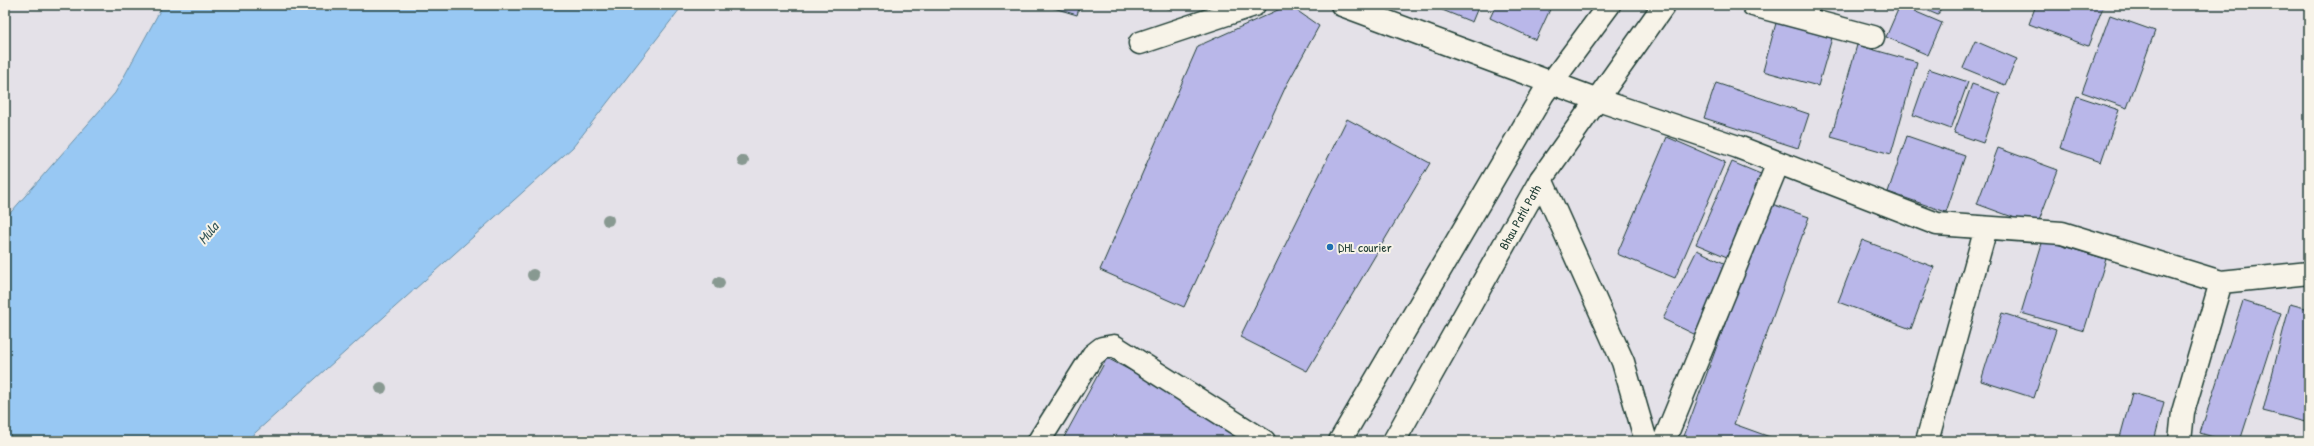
<svg xmlns="http://www.w3.org/2000/svg" width="2314" height="446" font-family="'Patrick Hand',sans-serif">
<style>
.water{fill:#98c8f3;stroke:#6890a7}
.building{fill:#b9b7e9;stroke:#1f3d34}
.lines{fill:none;stroke-linecap:round;stroke-linejoin:round}
.minor-casing{stroke:#1f3d34;stroke-width:25}
.major-casing{stroke:#1f3d34;stroke-width:25}
.minor{stroke:#f7f3e8;stroke-width:22}
.major{stroke:#f7f3e8;stroke-width:22}
.tree{fill:#889991}
.poi-dot{fill:#1f6fb2;stroke:#f7f3e8;stroke-width:1.5}
.labels{text-anchor:middle;stroke-width:4;stroke-linejoin:round;paint-order:stroke}
.street-label{font-size:13px;fill:#1f3d34;stroke:#f7f3e8}
.poi-label{font-size:13px;fill:#1f3d34;stroke:#f7f3e8;text-anchor:start}
.water-label{font-size:14px;font-style:italic;fill:#37595a;stroke:#f7f3e8}
</style>
<rect width="100%" height="100%" fill="#e4e1e8"/>
<filter id="ink" filterUnits="userSpaceOnUse"><feTurbulence type="fractalNoise" baseFrequency=".025" numOctaves="2"/><feDisplacementMap in="SourceGraphic" scale="8" xChannelSelector="R" yChannelSelector="G"/><feConvolveMatrix kernelMatrix="1 2 1 2 8 2 1 2 1" color-interpolation-filters="sRGB"/></filter>
<g filter="url(#ink)">
<path class="water" d="M 163,5 L 683,5 L 573,147 L 246,441 L 5,441 L 5,219 L 115,93 Z"/>
<path class="building" d="M 1044,5 L 1080,5 L 1077,15 Z
M 1158,5 L 1171,5 L 1170,9 Z
M 1289,5 L 1319,26 L 1286,86 L 1184,307 L 1100,270 L 1198,46 Z
M 1430,5 L 1479,5 L 1472,22 Z
M 1496,5 L 1552,5 L 1536,40 L 1490,18 Z
M 1900,5 L 1942,23 L 1928,55 L 1886,37 Z
M 1914,5 L 1942,5 L 1938,15 Z
M 2036,5 L 2097,5 L 2103,7 L 2088,46 L 2029,24 Z
M 2110,15 L 2155,31 L 2127,108 L 2082,92 Z
M 1776,23 L 1832,38 L 1818,86 L 1763,71 Z
M 1975,41 L 2017,59 L 2005,85 L 1963,68 Z
M 1857,45 L 1917,62 L 1891,154 L 1831,137 Z
M 1929,69 L 1968,82 L 1951,129 L 1913,115 Z
M 1716,83 L 1809,114 L 1798,148 L 1704,118 Z
M 1972,84 L 2000,94 L 1983,143 L 1954,133 Z
M 2077,96 L 2119,110 L 2101,162 L 2060,148 Z
M 1347,119 L 1430,163 L 1307,371 L 1240,337 Z
M 1907,136 L 1965,156 L 1946,212 L 1888,192 Z
M 1667,137 L 1725,162 L 1675,278 L 1617,254 Z
M 1998,148 L 2058,170 L 2037,226 L 1977,204 Z
M 1732,162 L 1763,175 L 1727,257 L 1696,244 Z
M 1769,203 L 1809,217 L 1734,424 L 1781,441 L 1689,441 L 1683,439 Z
M 1862,240 L 1934,267 L 1911,329 L 1838,302 Z
M 2043,240 L 2106,259 L 2084,331 L 2021,313 Z
M 1697,250 L 1730,266 L 1696,335 L 1663,319 Z
M 2243,301 L 2281,313 L 2240,441 L 2226,441 L 2200,433 Z
M 2290,304 L 2309,309 L 2309,423 L 2263,411 Z
M 2002,313 L 2056,330 L 2034,398 L 1981,381 Z
M 1107,358 L 1248,433 L 1244,441 L 1062,441 Z
M 2132,393 L 2164,402 L 2154,441 L 2119,441 Z"/>
<g class="lines">
<g class="minor-casing">
<path id="minor" d="M 1342,5 L 1598,100 L 1738,147 L 1937,224 L 2062,233 L 2221,282 L 2309,273
M 1753,5 L 1873,37
M 1140,43 L 1254,5
M 1541,179 L 1623,362 L 1646,441
M 1039,441 L 1093,355 L 1102,348 L 1114,346 L 1264,441
M 1664,441 L 1778,163
M 1927,441 L 1986,228
M 2180,441 L 2183,412 L 2221,282"/>
</g>
<g class="major-casing">
<g id="major">
<path d="M 1340,441 L 1543,94 L 1609,5"/>
<path id="s1" d="M 1394,441 L 1541,179 L 1664,5"/>
</g>
</g>
<use href="#minor" class="minor"/>
<use href="#major" class="major"/>
</g>
<g class="tree">
<circle cx="743" cy="161" r="6"/>
<circle cx="608" cy="220" r="6"/>
<circle cx="533" cy="275" r="6"/>
<circle cx="719" cy="283" r="6"/>
<circle cx="381" cy="388" r="6"/>
</g>
</g>
<circle class="poi-dot" cx="1330" cy="247" r="4"/>
<g class="labels">
<g class="street-label">
<text dy="5" stroke="none"><textPath href="#s1" startOffset="257">Bhau Patil Path</textPath></text>
</g>
<g class="poi-label">
<text x="1338" y="252">DHL courier</text>
</g>
<g class="water-label">
<text transform="translate(208 233) rotate(-51)" y="5">Mula</text>
</g>
</g>
<rect width="2314" height="446" fill="none" stroke="#f7f3e8" stroke-width="20"/>
<rect x="10" y="10" width="2294" height="426" fill="none" stroke="#1f3d34" stroke-width="1.5" filter="url(#ink)"/>
</svg>
